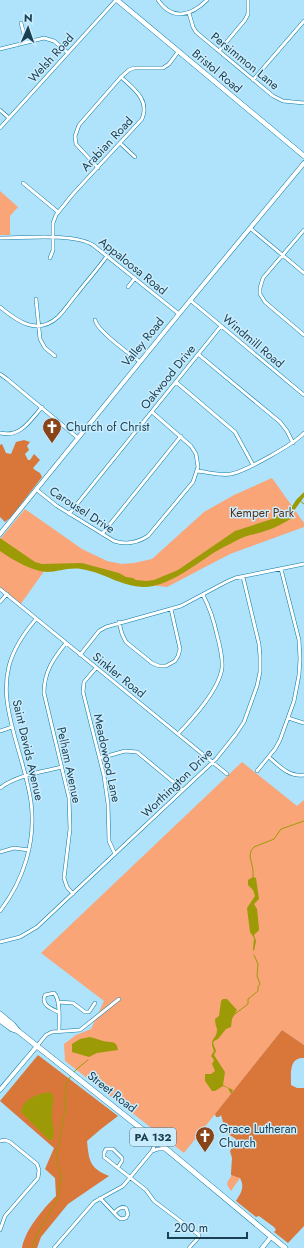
<svg xmlns="http://www.w3.org/2000/svg" width="304" height="1248" font-family="Jost,sans-serif">
<style>
.green{fill:#f9a577}
.forest{fill:#d9763a}
.water{fill:#9c9b07}
.lines{fill:none;stroke-linecap:round;stroke-linejoin:round}
.stream{stroke:#9c9b07;stroke-width:1}
.minor-casing{stroke:#0c7aa0;stroke-width:4}
.tertiary-casing{stroke:#0c7aa0;stroke-width:5}
.secondary-casing{stroke:#0c7aa0;stroke-width:5.5}
.primary-casing{stroke:#0c7aa0;stroke-width:6}
.minor{stroke:#fff;stroke-width:3}
.tertiary{stroke:#fff;stroke-width:4}
.secondary{stroke:#fff;stroke-width:4.5}
.primary{stroke:#fff;stroke-width:5}
.labels{text-anchor:middle;stroke-width:3;stroke-linejoin:round;paint-order:stroke}
.shield{fill:#cbecfd;stroke:#4f7485;stroke-width:1}
.shield-label{font-size:11px;font-weight:bold;fill:#1a4151}
.street-label{font-size:12px;fill:#1a4151;stroke:#cbecfd}
.poi-label{font-size:12px;fill:#1a4151;stroke:#cbecfd;text-anchor:start}
.park-label{font-size:12px;fill:#582f18;stroke:#cbecfd}
</style>
<rect width="100%" height="100%" fill="#afe2fb"/>
<path class="green" d="M 0,191 L 18,207 L 10,216 L 10,235 L 0,235 Z
M 272,478 L 304,523 L 304,527 L 230,554 L 167,587 L 132,583 L 78,567 L 45,570 L 20,605 L 0,587 L 0,539 L 25,509 L 82,549 L 107,561 L 122,564 L 134,563 L 152,559 L 204,512 L 234,495 Z
M 242,762 L 297,806 L 304,800 L 304,1045 L 282,1030 L 184,1153 L 65,1061 L 64,1044 L 76,1035 L 91,1029 L 104,1001 L 41,953 Z
M 232,1175 L 237,1176 L 240,1178 L 231,1191 C 225,1183 227,1183 232,1175 Z"/>
<path class="forest" d="M 24,440 L 30,442 L 27,446 L 29,450 L 25,454 L 28,460 L 30,460 L 34,454 L 40,460 L 33,468 L 35,470 L 40,473 L 42,477 L 11,517 L 5,522 L 0,517 L 0,445 L 2,444 L 6,453 L 11,454 L 16,442 Z
M 282,1030 L 304,1045 L 304,1058 C 289,1057 291,1073 291,1085 L 297,1088 L 304,1088 L 304,1226 L 288,1243 L 274,1232 L 276,1230 L 274,1227 L 259,1216 L 256,1217 L 236,1201 C 241,1193 245,1187 240,1178 L 231,1175 L 231,1173 L 232,1158 L 230,1151 L 234,1145 L 236,1139 L 225,1132 L 225,1124 L 223,1122 L 221,1115 L 219,1117 L 216,1117 L 215,1114 Z
M 38,1055 L 118,1116 L 101,1129 L 87,1141 C 89,1160 89,1168 109,1176 L 68,1204 L 41,1237 L 37,1248 L 22,1248 C 25,1230 43,1209 56,1196 L 55,1178 L 45,1169 L 54,1148 L 0,1101 Z"/>
<path class="water" d="M 304,492 L 304,497 L 293,512 L 292,518 C 284,523 275,528 265,531 C 258,534 251,534 244,537 C 235,541 224,547 215,552 C 196,564 168,587 144,587 C 122,587 103,572 81,569 C 69,567 58,572 47,572 C 31,571 13,560 0,551 L 0,538 L 35,562 L 42,564 L 82,563 L 119,573 L 126,577 L 133,578 L 136,580 L 146,581 L 154,580 L 178,570 L 235,531 L 272,519 L 283,513 L 291,508 L 296,500 Z
M 253,877 L 256,878 L 259,899 L 254,904 L 257,909 L 259,928 L 259,930 L 254,935 L 256,941 L 254,951 L 253,950 L 254,938 L 250,932 L 247,908 L 255,896 L 253,890 L 248,885 L 248,880 Z
M 223,999 L 227,999 L 237,1010 L 232,1019 L 231,1027 L 226,1029 L 218,1039 L 214,1041 L 213,1043 L 216,1051 L 214,1055 L 225,1072 L 223,1085 L 233,1090 L 231,1094 L 228,1088 L 223,1086 L 215,1091 L 212,1091 L 205,1081 L 205,1074 L 211,1074 L 215,1071 L 212,1064 L 214,1060 L 211,1056 L 214,1051 C 208,1037 217,1041 217,1029 C 216,1026 215,1023 215,1019 L 219,1016 L 221,1001 Z
M 90,1037 C 95,1038 99,1040 103,1041 C 111,1043 117,1040 118,1050 L 97,1053 L 89,1057 L 72,1052 L 72,1044 L 80,1039 Z
M 49,1092 L 53,1095 C 54,1102 51,1110 52,1118 C 52,1125 56,1133 52,1140 L 49,1140 L 21,1112 C 23,1099 37,1094 49,1092 Z"/>
<g class="lines">
<path class="stream" d="M 300,501 L 304,504
M 253,877 L 253,870 L 250,856 L 251,851 L 254,847 L 274,839 L 281,829 L 304,821
M 235,1014 L 248,1004 L 248,999 L 258,991 L 258,987 L 260,984 L 257,976 L 258,964 L 254,955
M 74,1072 L 78,1068 L 88,1060
M 32,1248 L 34,1240 L 58,1198 L 61,1176 L 56,1160 L 65,1110 L 66,1083 L 71,1076"/>
<g class="minor-casing">
<path id="minor" d="M 158,0 C 172,21 191,16 207,0
M 189,13 L 193,27 L 196,32 L 273,96 L 283,101 L 304,103
M 21,23 L 26,42
M 0,49 L 44,38 L 54,41 L 68,53
M 219,51 L 245,20 L 248,14 L 248,0
M 253,80 L 304,21
M 0,110 L 9,118
M 0,128 L 116,0
M 121,144 L 135,157
M 98,168 L 76,144 L 75,136 L 79,125 L 121,77 L 129,70 L 134,68 L 163,68 L 169,64 L 178,52
M 23,183 L 58,212
M 250,228 L 304,273
M 304,230 L 263,278 L 260,288 L 260,294 L 265,302 L 304,335
M 0,238 C 25,238 74,233 93,245 L 179,314
M 50,258 L 53,250 L 53,223 L 56,215 L 73,194 L 142,119 C 150,100 134,89 121,77
M 128,287 L 135,278
M 36,299 L 40,339 L 45,348 L 55,356
M 190,300 L 304,395
M 0,307 C 17,321 37,336 58,317 C 64,311 70,302 76,295 C 86,282 97,270 107,256
M 95,320 C 97,331 130,354 140,362
M 198,354 L 280,422 L 287,431 L 293,443
M 0,374 L 7,379 L 78,438
M 176,382 L 235,432 L 253,465
M 0,433 C 20,438 30,421 42,407
M 197,471 C 208,472 220,476 231,474 C 246,471 294,444 304,433
M 37,490 L 57,506 L 114,541 C 126,545 137,543 148,536 L 193,482 L 198,467 L 196,454 L 191,446 L 152,412
M 69,514 L 221,326
M 102,534 L 181,436
M 0,589 L 227,774
M 0,602 L 7,594
M 119,622 L 122,634 L 126,642 L 152,663 L 159,666 L 166,666 L 175,661 L 178,656 L 180,649 L 171,609
M 66,643 C 53,659 44,672 44,693 L 69,798 L 70,829 L 64,878 L 67,887 L 73,894
M 80,655 L 99,631 L 106,627 L 181,606 L 226,582 L 235,578 L 304,564
M 96,668 L 84,682 L 83,692 L 104,776 L 108,804 L 109,841 L 115,854
M 288,718 L 304,723
M 0,731 L 12,727
M 178,734 C 193,718 219,690 222,668 C 223,657 220,646 217,635 C 214,621 210,608 203,595
M 269,757 C 279,766 289,777 304,775
M 100,758 L 125,751 L 137,752 L 183,790
M 257,771 L 275,749 L 280,740 L 294,701 L 299,675 L 300,659 L 299,640 L 281,569
M 0,788 C 17,775 42,772 62,767
M 0,852 L 14,848 L 29,850
M 0,911 C 24,880 36,841 31,802 C 28,780 20,757 14,734 C 8,711 3,690 9,666 C 14,647 24,633 36,619
M 0,942 L 20,937 L 37,927 L 216,759 L 236,734 L 244,722 L 257,686 L 260,672 L 260,656 L 259,644 L 243,577
M 58,1002 L 73,1003 L 85,1012 L 89,1012 L 95,1003
M 58,1012 C 50,1008 41,1005 45,995 L 54,993 C 61,1000 59,1021 59,1030
M 37,1046 L 46,1035 L 52,1032 L 80,1030 L 119,999
M 0,1141 L 5,1140 L 10,1142 L 37,1164 L 39,1170 L 38,1178 L 5,1216 L 0,1230
M 152,1151 L 158,1149 L 165,1149
M 118,1167 L 122,1161 L 122,1158 L 113,1149 L 106,1149 L 104,1153 L 104,1157 L 146,1190 L 154,1201 L 199,1235 L 199,1237 L 189,1248
M 100,1198 L 118,1217 L 121,1219 L 126,1218 L 128,1214 L 126,1208 C 121,1206 118,1209 114,1213
M 54,1248 L 94,1202 L 123,1186 L 152,1151 L 157,1140"/>
</g>
<g class="tertiary-casing">
<path id="tertiary" d="M 0,534 L 179,314 L 304,163
M 0,1090 L 37,1046
M 262,1248 L 271,1237"/>
</g>
<g class="secondary-casing">
<path id="secondary" d="M 117,0 L 304,156"/>
</g>
<g class="primary-casing">
<path id="primary" d="M 0,1014 L 13,1025 L 18,1031 L 153,1138 L 285,1248
M 0,1020 L 12,1029 L 18,1031"/>
</g>
<use href="#minor" class="minor"/>
<use href="#tertiary" class="tertiary"/>
<use href="#secondary" class="secondary"/>
<use href="#primary" class="primary"/>
</g>
<defs>
<g id="church-pin" transform="scale(1)"><path d="M0 17L-7.5 6A9.5 9.5 0 1 1 7.5 6Z" fill="#894519" stroke="#cbecfd"/><path d="M-1.2-6h2.4v3.5h3.3v2.4h-3.3V6h-2.4V-.1h-3.3v-2.4h3.3Z" fill="#fff"/></g>
</defs>
<g fill-rule="evenodd">
<use href="#church-pin" x="52" y="427"/>
<use href="#church-pin" x="205" y="1136"/>
</g>
<g class="labels">
<rect class="shield" x="130" y="1128" width="46" height="18" rx="3"/>
<g class="shield-label">
<text x="153" y="1141">PA 132</text>
</g>
<g class="street-label">
<text transform="translate(51 58) rotate(-48)" y="4">Welsh Road</text>
<text transform="translate(245 61) rotate(39)" y="4">Persimmon Lane</text>
<text transform="translate(217 71) rotate(40)" y="4">Bristol Road</text>
<text transform="translate(107 144) rotate(-47)" y="4">Arabian Road</text>
<text transform="translate(133 266) rotate(39)" y="4">Appaloosa Road</text>
<text transform="translate(253 341) rotate(40)" y="4">Windmill Road</text>
<text transform="translate(143 342) rotate(-51)" y="4">Valley Road</text>
<text transform="translate(168 377) rotate(-51)" y="4">Oakwood Drive</text>
<text transform="translate(82 510) rotate(33)" y="4">Carousel Drive</text>
<text transform="translate(119 675) rotate(39)" y="4">Sinkler Road</text>
<text transform="translate(28 750) rotate(77)" y="4">Saint Davids Avenue</text>
<text transform="translate(107 758) rotate(78)" y="4">Meadowood Lane</text>
<text transform="translate(69 765) rotate(78)" y="4">Pelham Avenue</text>
<text transform="translate(177 783) rotate(-44)" y="4">Worthington Drive</text>
<text transform="translate(112 1092) rotate(38)" y="4">Street Road</text>
</g>
<g class="poi-label">
<text x="66" y="431">Church of Christ</text>
<text x="219" y="1133">Grace Lutheran<tspan x="219" dy="14">Church</tspan></text>
</g>
<g class="park-label">
<text x="262" y="517">Kemper Park</text>
</g>
</g>
<g transform="translate(28 28) rotate(2)" stroke="#cbecfd" stroke-width="3" paint-order="stroke">
<path d="M0-3L7 15L0 10L-7 15Z" fill="#1a4151"/>
<text y="-6" font-size="11" font-weight="bold" text-anchor="middle" fill="#1a4151">N</text>
</g>
<path d="M168 1232v6h79v-6" fill="none" stroke="#1a4151" stroke-width="2"/>
<text x="174" y="1232" font-size="12" fill="#1a4151" stroke="#cbecfd" stroke-width="3" paint-order="stroke">200 m</text>
</svg>
